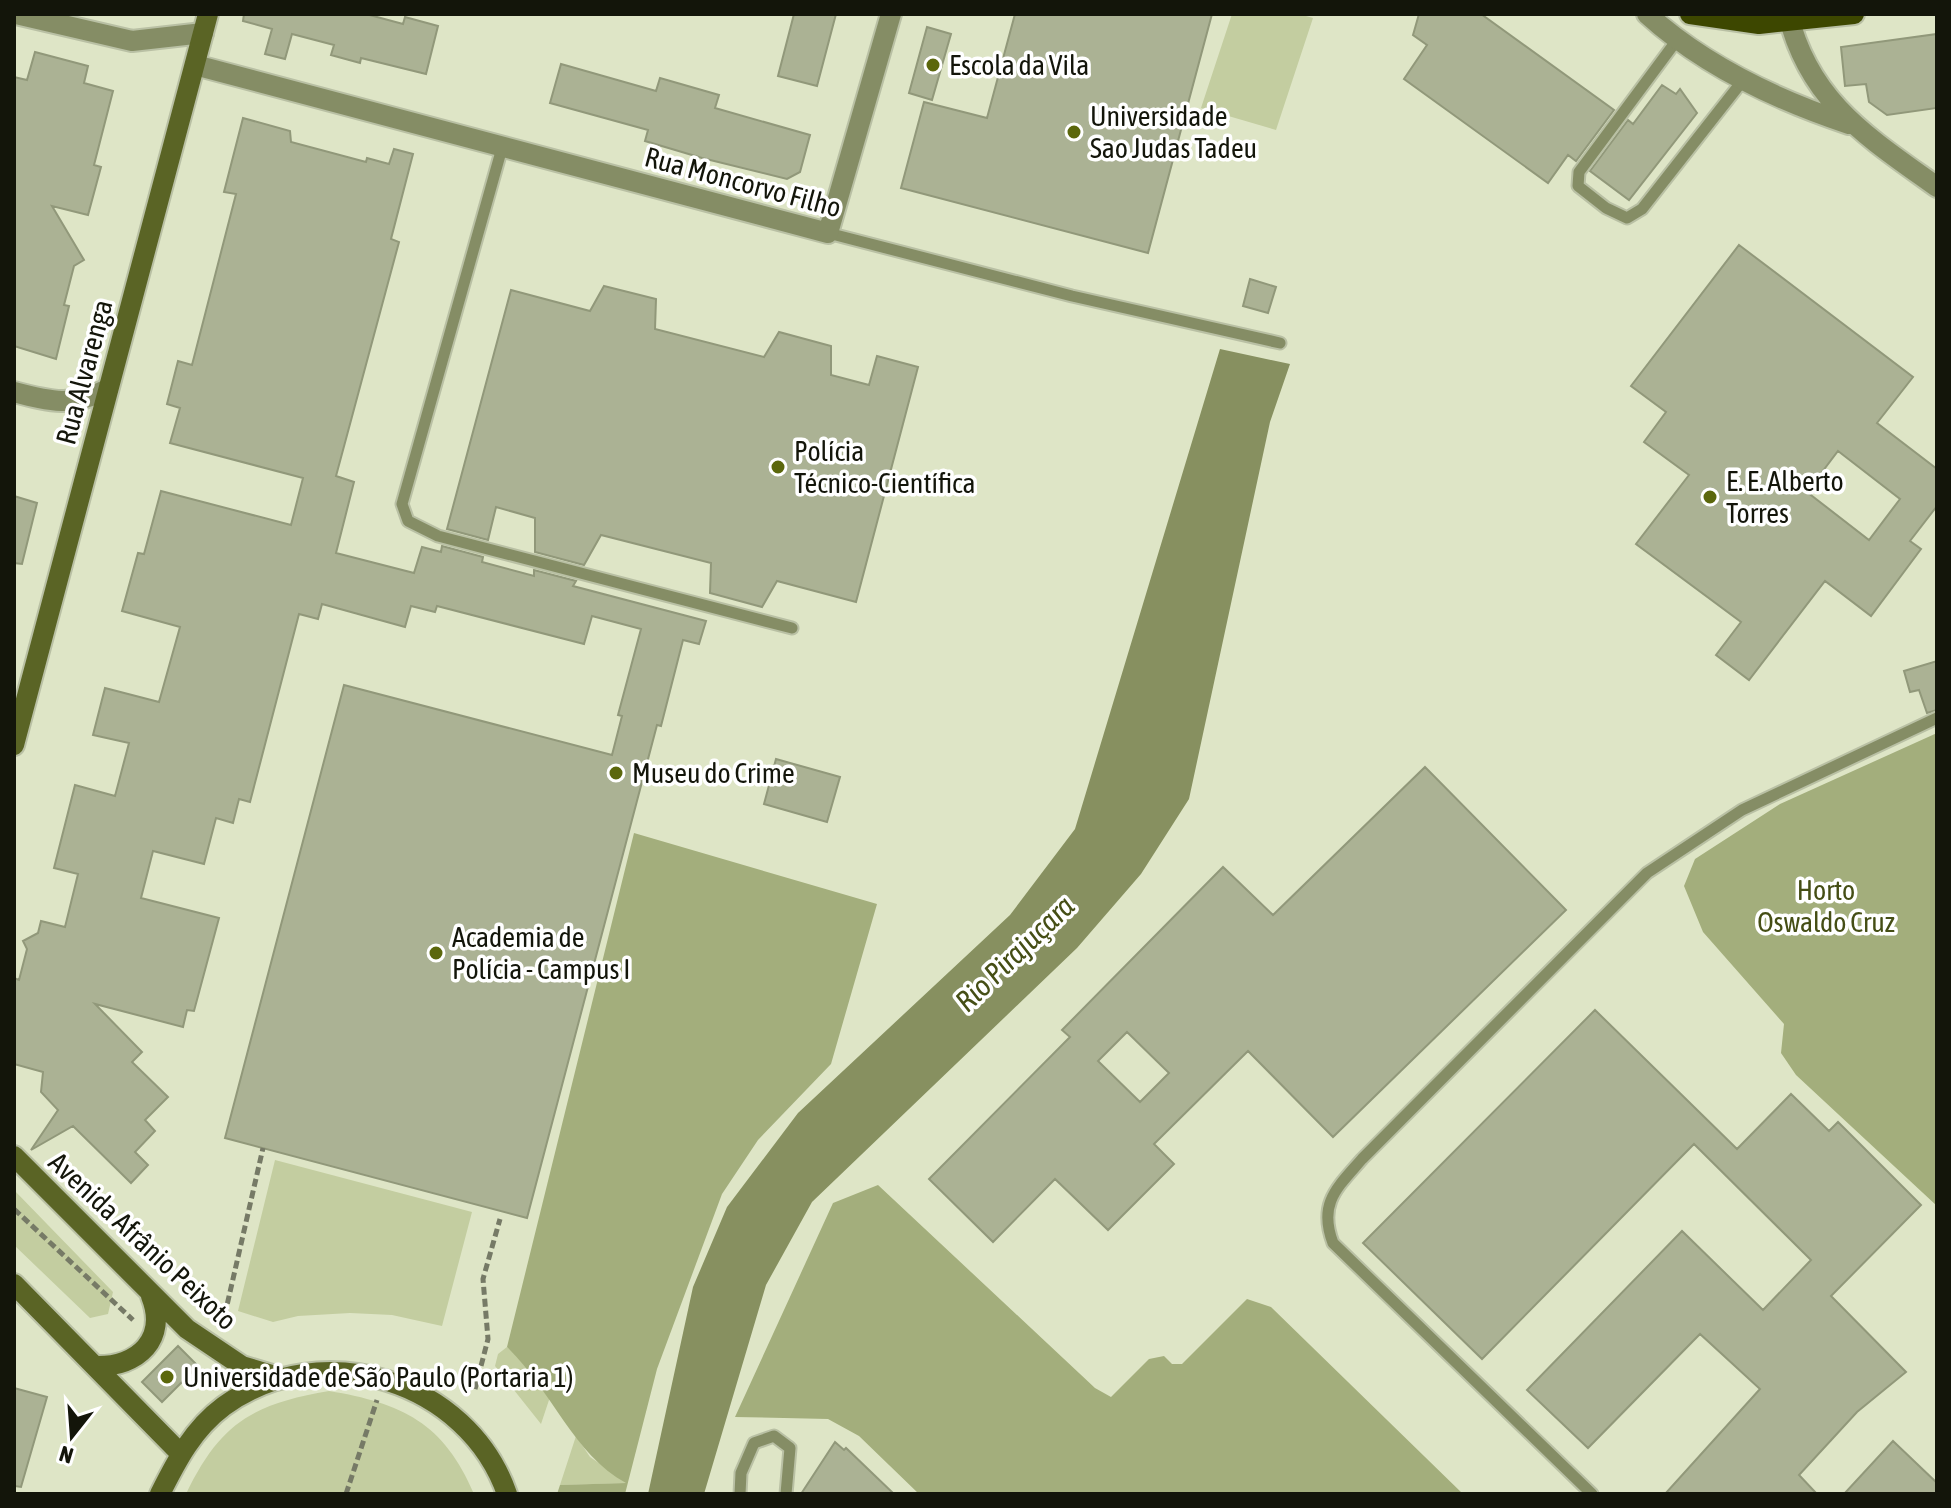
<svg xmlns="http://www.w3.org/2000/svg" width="1951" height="1508" font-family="'Asap Condensed',sans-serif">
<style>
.green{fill:#c3cda0}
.forest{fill:#a3ae7c}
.water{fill:#879060}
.building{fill:#abb294;stroke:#91987a;stroke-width:2;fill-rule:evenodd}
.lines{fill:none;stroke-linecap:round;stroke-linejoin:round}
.service-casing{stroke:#b9c0a4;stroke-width:15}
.minor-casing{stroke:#b9c0a4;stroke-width:24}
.secondary-casing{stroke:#b9c0a4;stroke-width:24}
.primary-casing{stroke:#b9c0a4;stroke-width:24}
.path{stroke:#767a66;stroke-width:5;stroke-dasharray:8 4;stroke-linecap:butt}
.service{stroke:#858d65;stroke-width:11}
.minor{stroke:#858d65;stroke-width:20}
.secondary{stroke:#5a6425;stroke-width:20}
.primary{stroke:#3d4700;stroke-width:20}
.poi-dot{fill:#5b670c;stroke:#fff;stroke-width:3}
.labels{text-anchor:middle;stroke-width:7;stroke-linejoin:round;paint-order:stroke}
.poi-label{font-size:28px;fill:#13150a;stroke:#fff;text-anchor:start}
.street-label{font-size:28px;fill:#13150a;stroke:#fff}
.park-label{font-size:28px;fill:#454e15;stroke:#fff}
.water-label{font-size:30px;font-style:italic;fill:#454e15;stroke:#fff}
</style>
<rect width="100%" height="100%" fill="#dee5c6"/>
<path class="green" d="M 1232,14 L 1299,14 L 1313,18 L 1276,130 L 1201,108 Z
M 275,1160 L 472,1212 L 442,1326 L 392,1315 L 350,1313 L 298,1316 L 273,1322 L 238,1311 Z
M 14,1190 L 113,1292 L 108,1314 L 90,1318 L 14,1245 Z
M 507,1347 L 531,1369 L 550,1397 L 541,1424 L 495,1366 L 498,1354 Z
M 329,1391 C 402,1403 444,1423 474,1494 L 186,1494 C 220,1423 253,1404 329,1391 Z
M 576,1436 L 590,1457 L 628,1483 L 560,1485 Z"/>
<path class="forest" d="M 1937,733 L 1937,1206 L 1796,1075 L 1781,1053 L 1784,1024 L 1703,932 L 1684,886 L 1695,859 L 1780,804 Z
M 634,833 L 877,904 L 831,1064 L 758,1140 L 722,1194 L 657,1369 L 625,1494 L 557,1494 L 560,1485 L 626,1483 C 573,1454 551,1389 507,1347 Z
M 878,1185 L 1095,1388 L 1111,1397 L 1149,1359 L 1164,1356 L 1172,1364 L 1182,1364 L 1247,1299 L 1271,1307 L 1463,1494 L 919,1494 L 859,1436 L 828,1419 L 735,1417 L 833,1203 Z"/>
<path class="water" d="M 1220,349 L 1290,364 L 1270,422 L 1189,799 L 1141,874 L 1077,948 L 812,1202 L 766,1285 L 704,1494 L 648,1494 L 693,1287 L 727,1207 L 798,1113 L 1010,915 L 1075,829 Z"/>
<path class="building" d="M 244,14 L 366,14 L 403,24 L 405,17 L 438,26 L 426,74 L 361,58 L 360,63 L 331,55 L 334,45 L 292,34 L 285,59 L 265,54 L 272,29 L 243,21 Z
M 794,14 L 836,14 L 817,86 L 778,76 Z
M 1015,14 L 1212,14 L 1148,253 L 901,188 L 924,102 L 987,118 Z
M 1419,14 L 1481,14 L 1614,110 L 1576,161 L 1568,155 L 1548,183 L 1404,79 L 1427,45 L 1413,35 Z
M 927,27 L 951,34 L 932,100 L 909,93 Z
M 1937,34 L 1937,108 L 1887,115 L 1869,102 L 1866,84 L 1845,86 L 1841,47 Z
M 35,52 L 88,66 L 84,83 L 113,91 L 94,165 L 101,167 L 88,215 L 52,206 L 84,260 L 74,266 L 64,305 L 69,306 L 56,359 L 14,346 L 14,77 L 27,80 Z
M 561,64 L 656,91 L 660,78 L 719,95 L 715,108 L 810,135 L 800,172 L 787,179 L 702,158 L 645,141 L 648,130 L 550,103 Z
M 1662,85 L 1676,94 L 1680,89 L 1697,113 L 1629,200 L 1590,171 L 1628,120 L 1633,124 Z
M 243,118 L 290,131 L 291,142 L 366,162 L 367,158 L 389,164 L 394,149 L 413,154 L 391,239 L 399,242 L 336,476 L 354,482 L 336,553 L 414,573 L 422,547 L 441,552 L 442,546 L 483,557 L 482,562 L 534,576 L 534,570 L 576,581 L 573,586 L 706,621 L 699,644 L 683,640 L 661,726 L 657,725 L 527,1218 L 225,1138 L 344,685 L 612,755 L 622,716 L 618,715 L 641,629 L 592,616 L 584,644 L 437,606 L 435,612 L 411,606 L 405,627 L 322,604 L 318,619 L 299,614 L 250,802 L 239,799 L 233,823 L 216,818 L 204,864 L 153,851 L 141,898 L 219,918 L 194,1011 L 187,1010 L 183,1027 L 95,1004 L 142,1052 L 132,1062 L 168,1097 L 145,1120 L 155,1131 L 135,1152 L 148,1165 L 131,1183 L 73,1126 L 31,1150 L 58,1110 L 41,1092 L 43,1072 L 14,1064 L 14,978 L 19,980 L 27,949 L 23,941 L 38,933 L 41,921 L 65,927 L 78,874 L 54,868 L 75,785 L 115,796 L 129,743 L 93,735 L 105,688 L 159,702 L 180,627 L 122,611 L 138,553 L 144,554 L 161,491 L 291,525 L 303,478 L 170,443 L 180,408 L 167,404 L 178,361 L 192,365 L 236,194 L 224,192 Z
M 1739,245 L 1913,377 L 1877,423 L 1937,469 L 1937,506 L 1910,541 L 1921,549 L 1871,616 L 1825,581 L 1749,680 L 1716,655 L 1741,622 L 1636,544 L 1689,475 L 1644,442 L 1666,412 L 1631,386 ZM 1838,451 L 1900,499 L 1869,540 L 1807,492 Z
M 1250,279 L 1276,287 L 1268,313 L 1243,306 Z
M 604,286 L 656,299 L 655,329 L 764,357 L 779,332 L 831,346 L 831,375 L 869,385 L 877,356 L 918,367 L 856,602 L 777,581 L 762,607 L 710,593 L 711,563 L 601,535 L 584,565 L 535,552 L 535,518 L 496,507 L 488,540 L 447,529 L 511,290 L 590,311 Z
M 14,496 L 37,503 L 22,564 L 14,563 Z
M 1937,661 L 1937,710 L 1927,713 L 1919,690 L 1910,692 L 1904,671 Z
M 776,759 L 840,777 L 827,822 L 764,804 Z
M 1425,767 L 1566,910 L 1333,1137 L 1248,1051 L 1154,1144 L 1174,1164 L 1108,1230 L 1055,1179 L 993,1242 L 929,1179 L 1070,1037 L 1062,1030 L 1223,867 L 1273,915 ZM 1127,1032 L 1169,1073 L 1140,1102 L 1098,1061 Z
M 1595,1010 L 1737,1149 L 1791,1094 L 1829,1131 L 1838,1122 L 1921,1205 L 1831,1296 L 1906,1372 L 1857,1412 L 1799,1475 L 1817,1494 L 1665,1494 L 1760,1389 L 1700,1334 L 1588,1448 L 1527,1390 L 1682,1231 L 1763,1310 L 1811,1260 L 1694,1144 L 1482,1359 L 1363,1243 Z
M 178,1346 L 198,1366 L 162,1402 L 142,1382 Z
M 14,1388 L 47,1397 L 21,1487 L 14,1486 Z
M 1893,1441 L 1937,1483 L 1937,1494 L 1844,1494 Z
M 835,1442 L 844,1450 L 846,1448 L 894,1494 L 801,1494 Z"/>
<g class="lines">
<g class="service-casing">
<path id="service" d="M 1677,40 L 1579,172 L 1578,186 L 1606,208 L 1627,218 L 1642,209 L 1744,79
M 502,148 L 402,504 L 408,521 L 438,536 L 792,628
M 828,233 L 1072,296 L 1280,343
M 740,1494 L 741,1473 L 754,1443 L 774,1436 L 790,1448 L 786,1494
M 1592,1494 L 1333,1243 C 1318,1203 1337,1188 1362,1159 L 1647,873 L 1742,810 L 1937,718"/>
</g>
<g class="minor-casing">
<path id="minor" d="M 16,14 L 132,41 L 203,33
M 1647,14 C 1703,65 1777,100 1849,124
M 1788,14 C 1809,102 1869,138 1937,187
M 195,65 L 828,233 L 891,14
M 14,392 C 52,402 72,407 108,389"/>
</g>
<g class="secondary-casing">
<path id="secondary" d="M 14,745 L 208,14
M 14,1156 L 187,1329 L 242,1366 L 282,1378
M 14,1284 L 180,1453
M 96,1366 C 138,1367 168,1339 151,1296
M 160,1494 C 177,1460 193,1429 224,1406 C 322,1335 468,1381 507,1494"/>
</g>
<g class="primary-casing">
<path id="primary" d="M 1690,14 L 1759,24 L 1854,14"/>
</g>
<path class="path" d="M 14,1209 L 133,1320
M 222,1327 L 263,1148
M 475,1389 L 488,1339 L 483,1279 L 500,1219
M 346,1494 L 377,1400"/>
<use href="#service" class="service"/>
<use href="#minor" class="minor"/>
<use href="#secondary" class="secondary"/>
<use href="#primary" class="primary"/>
</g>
<g class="poi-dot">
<circle cx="933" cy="65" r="8"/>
<circle cx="1074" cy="132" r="8"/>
<circle cx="778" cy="467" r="8"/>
<circle cx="1710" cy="497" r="8"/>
<circle cx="616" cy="773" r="8"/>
<circle cx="436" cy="953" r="8"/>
<circle cx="167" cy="1377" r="8"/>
</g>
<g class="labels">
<g class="poi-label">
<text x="949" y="75">Escola da Vila</text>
<text x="1090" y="126">Universidade<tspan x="1090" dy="32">Sao Judas Tadeu</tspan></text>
<text x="794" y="461">Polícia<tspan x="794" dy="32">Técnico-Científica</tspan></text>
<text x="1726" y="491">E. E. Alberto<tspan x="1726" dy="32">Torres</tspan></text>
<text x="632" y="783">Museu do Crime</text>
<text x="452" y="947">Academia de<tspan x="452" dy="32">Polícia - Campus I</tspan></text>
<text x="183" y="1387">Universidade de São Paulo (Portaria 1)</text>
</g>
<g class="street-label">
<text transform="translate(743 182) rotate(15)" y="10">Rua Moncorvo Filho</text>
<text transform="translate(84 372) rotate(-75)" y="10">Rua Alvarenga</text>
<text transform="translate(143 1241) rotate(43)" y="10">Avenida Afrânio Peixoto</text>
</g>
<g class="park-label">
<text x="1826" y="900">Horto<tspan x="1826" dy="32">Oswaldo Cruz</tspan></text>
</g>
<g class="water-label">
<text transform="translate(1015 954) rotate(-44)" y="10">Rio Pirajuçara</text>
</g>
</g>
<rect width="1951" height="1508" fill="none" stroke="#13150a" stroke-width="32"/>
<g transform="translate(72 1436) rotate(197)" stroke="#ffffff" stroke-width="6" paint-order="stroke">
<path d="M0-6L14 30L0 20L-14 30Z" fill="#13150a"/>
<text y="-12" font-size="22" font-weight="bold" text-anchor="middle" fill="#13150a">N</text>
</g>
</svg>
